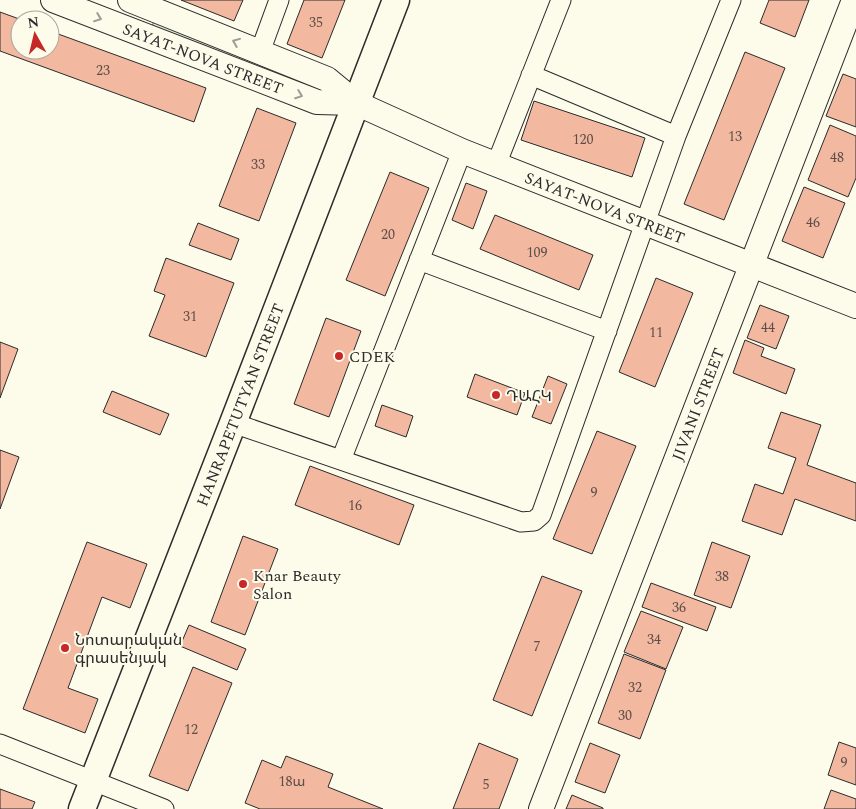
<svg xmlns="http://www.w3.org/2000/svg" width="856" height="809" font-family="Spectral,'Noto Sans Armenian',serif">
<style>
.grass{fill:url(#grass-tufts);stroke:#74746e}
.building{fill:#f2b8a0;stroke:#2b2b2b}
.lines{fill:none;stroke-linecap:round;stroke-linejoin:round}
.minor-casing{stroke:#2b2b2b;stroke-width:21}
.tertiary-casing{stroke:#2b2b2b;stroke-width:26}
.secondary-casing{stroke:#2b2b2b;stroke-width:29}
.minor{stroke:#fdfbea;stroke-width:19}
.tertiary{stroke:#fdfbea;stroke-width:24}
.secondary{stroke:#fdfbea;stroke-width:26}
.oneway{stroke:#9e9d94}
.poi-dot{fill:#c62828;stroke:#fdfbea;stroke-width:2}
.labels{text-anchor:middle;stroke-width:4;stroke-linejoin:round;paint-order:stroke}
.number-label{font-size:14px;fill:#5d4e48}
.street-label{font-size:16px;fill:#2b2b2b;stroke:#fdfbea}
.poi-label{font-size:16px;fill:#2b2b2b;stroke:#fdfbea;text-anchor:start}
</style>
<defs>
<pattern id="grass-tufts" width="24" height="20" patternUnits="userSpaceOnUse" patternTransform="scale(1.25)"><rect width="24" height="20" fill="#deebd1"/><path d="M3 7l-1-3M5 7V3M7 7l1-3M15 17l-1-3M17 17v-4M19 17l1-3" fill="none" stroke="#bfcab4"/></pattern>
</defs>
<rect width="100%" height="100%" fill="#fdfbea"/>
<path class="grass" d="M 154,21 L 314,83 L 312,91 L 151,29 Z"/>
<path class="building" d="M 181,0 L 243,0 L 234,21 Z
M 304,0 L 345,0 L 322,58 L 287,44 Z
M 769,0 L 809,0 L 795,37 L 760,23 Z
M 0,12 L 22,20 L 20,20 L 20,50 L 50,50 L 50,31 L 206,88 L 194,122 L 0,51 Z
M 745,52 L 785,68 L 724,220 L 684,204 Z
M 843,74 L 856,79 L 856,127 L 826,116 Z
M 534,101 L 645,138 L 632,177 L 521,140 Z
M 257,108 L 296,123 L 259,221 L 219,206 Z
M 830,125 L 856,136 L 856,178 L 848,197 L 808,180 Z
M 390,172 L 429,188 L 385,296 L 346,280 Z
M 466,183 L 487,191 L 473,229 L 452,220 Z
M 804,187 L 845,203 L 823,258 L 782,241 Z
M 495,215 L 593,255 L 579,290 L 480,249 Z
M 198,223 L 239,239 L 231,260 L 189,245 Z
M 166,258 L 234,283 L 206,357 L 149,336 L 165,295 L 154,291 Z
M 656,278 L 693,293 L 655,387 L 619,372 Z
M 760,305 L 789,316 L 776,349 L 747,338 Z
M 326,318 L 361,331 L 329,417 L 294,404 Z
M 745,340 L 764,348 L 761,356 L 795,369 L 786,394 L 733,373 Z
M 0,342 L 18,349 L 0,398 Z
M 475,374 L 525,393 L 517,415 L 467,397 Z
M 548,376 L 567,384 L 551,424 L 532,417 Z
M 112,391 L 169,414 L 160,435 L 103,412 Z
M 382,405 L 413,416 L 406,437 L 375,426 Z
M 781,412 L 821,425 L 807,465 L 856,483 L 856,521 L 795,499 L 782,535 L 742,521 L 755,484 L 783,494 L 796,458 L 768,448 Z
M 597,431 L 636,446 L 592,554 L 553,539 Z
M 0,450 L 19,457 L 0,509 Z
M 310,466 L 414,505 L 399,545 L 295,505 Z
M 243,536 L 278,549 L 245,635 L 211,622 Z
M 87,542 L 147,564 L 130,608 L 102,597 L 68,688 L 98,699 L 85,733 L 23,709 Z
M 712,542 L 750,556 L 731,608 L 694,595 Z
M 542,576 L 582,591 L 532,716 L 493,700 Z
M 651,583 L 716,607 L 707,631 L 642,607 Z
M 641,611 L 683,627 L 666,669 L 624,652 Z
M 189,625 L 246,649 L 237,670 L 180,646 Z
M 624,654 L 666,670 L 640,739 L 598,723 Z
M 193,667 L 232,683 L 188,791 L 149,776 Z
M 839,742 L 856,748 L 856,785 L 828,775 Z
M 479,743 L 518,759 L 499,809 L 453,809 Z
M 590,743 L 620,755 L 605,793 L 575,782 Z
M 286,756 L 333,774 L 328,787 L 383,809 L 260,809 L 245,803 L 262,760 L 281,768 Z
M 0,789 L 35,802 L 32,809 L 0,809 Z
M 831,790 L 856,799 L 856,809 L 824,809 Z
M 572,795 L 603,808 L 603,809 L 566,809 Z"/>
<g class="lines">
<g class="minor-casing">
<path id="minor" d="M 260,52 L 279,0
M 531,75 L 676,136
M 496,165 L 561,0
M 419,260 L 607,331
M 233,423 L 521,522 L 534,521 L 541,515 L 676,136 L 731,0
M 341,460 L 462,151
M 0,744 L 164,809"/>
</g>
<g class="tertiary-casing">
<g id="tertiary">
<path id="s1" d="M 53,0 L 317,102 L 356,103"/>
<path id="s2" d="M 130,0 L 327,79 L 356,103 L 462,151 L 856,306"/>
<path id="s3" d="M 541,809 L 854,0"/>
</g>
</g>
<g class="secondary-casing">
<g id="secondary">
<path id="s4" d="M 82,809 L 233,423 L 396,0"/>
</g>
</g>
<use href="#minor" class="minor"/>
<use href="#tertiary" class="tertiary"/>
<use href="#secondary" class="secondary"/>
</g>
<defs><path id="oneway-chevron" d="M-2-3.5L2.5 0L-2 3.5" fill="none" stroke-width="1.6" stroke-linecap="round" stroke-linejoin="round" transform="scale(1.25)"/></defs>
<g class="oneway">
<use href="#oneway-chevron" transform="translate(98 18) rotate(21)"/>
<use href="#oneway-chevron" transform="translate(236 42) rotate(-158)"/>
<use href="#oneway-chevron" transform="translate(299 95) rotate(21)"/>
</g>
<g class="poi-dot">
<circle cx="339" cy="356" r="5"/>
<circle cx="496" cy="395" r="5"/>
<circle cx="243" cy="584" r="5"/>
<circle cx="65" cy="648" r="5"/>
</g>
<g class="labels">
<g class="number-label">
<text x="316" y="27">35</text>
<text x="103" y="75">23</text>
<text x="735" y="141">13</text>
<text x="583" y="144">120</text>
<text x="837" y="162">48</text>
<text x="258" y="169">33</text>
<text x="813" y="227">46</text>
<text x="388" y="239">20</text>
<text x="537" y="257">109</text>
<text x="190" y="321">31</text>
<text x="768" y="332">44</text>
<text x="656" y="337">11</text>
<text x="594" y="497">9</text>
<text x="355" y="510">16</text>
<text x="722" y="581">38</text>
<text x="679" y="612">36</text>
<text x="654" y="644">34</text>
<text x="537" y="651">7</text>
<text x="635" y="692">32</text>
<text x="625" y="720">30</text>
<text x="191" y="734">12</text>
<text x="844" y="767">9</text>
<text x="292" y="786">18ա</text>
<text x="486" y="789">5</text>
</g>
<g class="street-label">
<text dy="6" stroke="none"><textPath href="#s1" startOffset="161">SAYAT-NOVA STREET</textPath></text>
<text dy="6" stroke="none"><textPath href="#s2" startOffset="520">SAYAT-NOVA STREET</textPath></text>
<text dy="6" stroke="none"><textPath href="#s4" startOffset="434">HANRAPETUTYAN STREET</textPath></text>
<text dy="6" stroke="none"><textPath href="#s3" startOffset="434">JIVANI STREET</textPath></text>
</g>
<g class="poi-label">
<text x="349" y="362">CDEK</text>
<text x="506" y="401">ԴԱՀԿ</text>
<text x="253" y="581">Knar Beauty<tspan x="253" dy="18">Salon</tspan></text>
<text x="75" y="645">Նոտարական<tspan x="75" dy="18">գրասենյակ</tspan></text>
</g>
</g>
<g transform="translate(35 35) rotate(352)"><circle r="24" fill="#fdfbea" stroke="#a9a89e"/>
<path d="M0-4L9 19L0 12L-9 19Z" fill="#c62828"/>
<text y="-8" font-size="14" font-weight="bold" text-anchor="middle" fill="#2b2b2b">N</text>
</g>
</svg>
